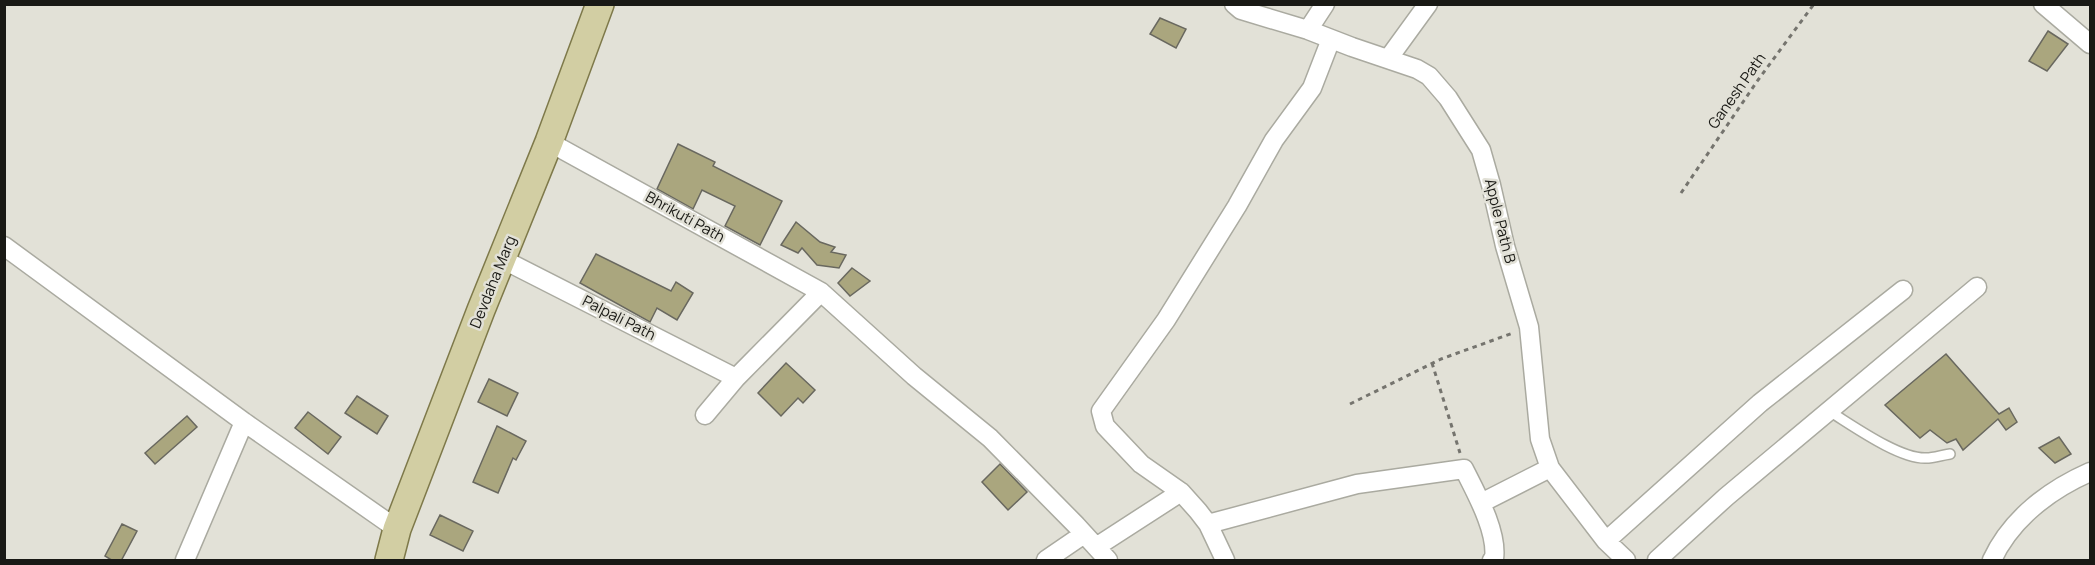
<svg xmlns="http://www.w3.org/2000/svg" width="2095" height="565" font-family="Manrope,sans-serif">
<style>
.building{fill:#aaa67e;stroke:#69685f;stroke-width:1.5}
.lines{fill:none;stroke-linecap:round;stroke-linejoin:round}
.lane-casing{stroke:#aaaaa0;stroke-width:12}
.street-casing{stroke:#aaaaa0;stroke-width:21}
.primary-casing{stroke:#7e794a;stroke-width:30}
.path{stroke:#75746e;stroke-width:3;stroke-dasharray:4.5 4.5;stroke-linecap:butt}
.lane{stroke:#fff;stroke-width:9}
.street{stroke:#fff;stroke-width:18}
.primary{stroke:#d2cea3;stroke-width:27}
.labels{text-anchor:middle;stroke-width:5;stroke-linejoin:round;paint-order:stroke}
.street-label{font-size:15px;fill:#191915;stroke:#e2e1d7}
</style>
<rect width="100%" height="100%" fill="#e2e1d7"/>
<path class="building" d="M 1160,18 L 1186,29 L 1176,48 L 1150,34 Z
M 2048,31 L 2068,44 L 2047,71 L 2029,61 Z
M 678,144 L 715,162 L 713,166 L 782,201 L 760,245 L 725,226 L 735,206 L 702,190 L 693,209 L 657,189 Z
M 796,222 L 820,242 L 835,247 L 831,252 L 846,255 L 839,268 L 817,265 L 802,248 L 798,253 L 781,245 Z
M 596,254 L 671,291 L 676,282 L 693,293 L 677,320 L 657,308 L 650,322 L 580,283 Z
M 852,268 L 870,281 L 850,296 L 838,283 Z
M 1946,354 L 1999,414 L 2009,408 L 2017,422 L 2006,430 L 1998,419 L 1963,450 L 1956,439 L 1947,443 L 1930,430 L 1920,438 L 1885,405 Z
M 786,363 L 815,390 L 803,403 L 798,398 L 781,416 L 758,393 Z
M 489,379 L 518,393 L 507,416 L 478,402 Z
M 357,396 L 388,416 L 377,434 L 345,413 Z
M 308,412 L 341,437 L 328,454 L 295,428 Z
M 187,416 L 197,427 L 155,464 L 145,453 Z
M 497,426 L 526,441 L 516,460 L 513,458 L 498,493 L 473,482 Z
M 2059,437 L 2071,454 L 2055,463 L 2039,448 Z
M 1000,464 L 1027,492 L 1008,510 L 982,482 Z
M 440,515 L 473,531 L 463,551 L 430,535 Z
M 122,524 L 137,531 L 121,561 L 113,561 L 105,556 Z"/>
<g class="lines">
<g class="lane-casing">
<path id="lane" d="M 1829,411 C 1852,425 1899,459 1926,458 C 1934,458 1942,455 1950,454"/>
</g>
<g class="street-casing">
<path id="street" d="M 1234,4 L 1241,10 L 1308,30 L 1352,47 L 1417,69 L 1429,76 L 1448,98 L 1481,150 L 1491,185 L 1505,246 L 1529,327 L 1540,439 L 1550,468 L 1606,541 L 1626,560
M 2043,4 L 2090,44
M 1308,30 L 1325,4
M 1388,59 L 1428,4
M 549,142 L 821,292 L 914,376 L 990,438 L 1076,525 L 1108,560
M 4,246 L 244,422 L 397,529
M 502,259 L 736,378
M 705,415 L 736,378 L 821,292
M 1481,503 L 1550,468
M 1208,524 L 1357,484 L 1464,469 C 1476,493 1498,532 1494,559 L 1492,560
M 1606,541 L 1760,403 L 1903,290
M 1096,547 L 1181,492
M 185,560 L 244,422
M 1046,560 L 1084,534
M 1225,560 L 1208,524 L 1198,511 L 1181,492 L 1141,464 L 1105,426 L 1101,411 L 1166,320 L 1237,206 L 1274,140 L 1312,88 L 1331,39
M 1657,560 L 1726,497 L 1977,287
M 1992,560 C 2011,519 2049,490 2090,472"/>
</g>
<g class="primary-casing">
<path id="primary" d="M 389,560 L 397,529 L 481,310 L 549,142 L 600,4"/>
</g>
<path class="path" d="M 1681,193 L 1758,80 L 1814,4
M 1432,363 L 1460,453
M 1350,404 L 1441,359 L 1513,333"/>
<use href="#lane" class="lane"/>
<use href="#street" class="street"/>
<use href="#primary" class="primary"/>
</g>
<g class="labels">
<g class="street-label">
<text transform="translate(1737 91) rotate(-55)" y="5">Ganesh Path</text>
<text transform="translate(685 217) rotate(29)" y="5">Bhrikuti Path</text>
<text transform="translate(1500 221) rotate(76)" y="5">Apple Path B</text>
<text transform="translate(493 282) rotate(-68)" y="5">Devdaha Marg</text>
<text transform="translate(619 318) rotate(27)" y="5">Palpali Path</text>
</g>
</g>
<rect width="2095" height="565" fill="none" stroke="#191915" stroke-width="12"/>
</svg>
